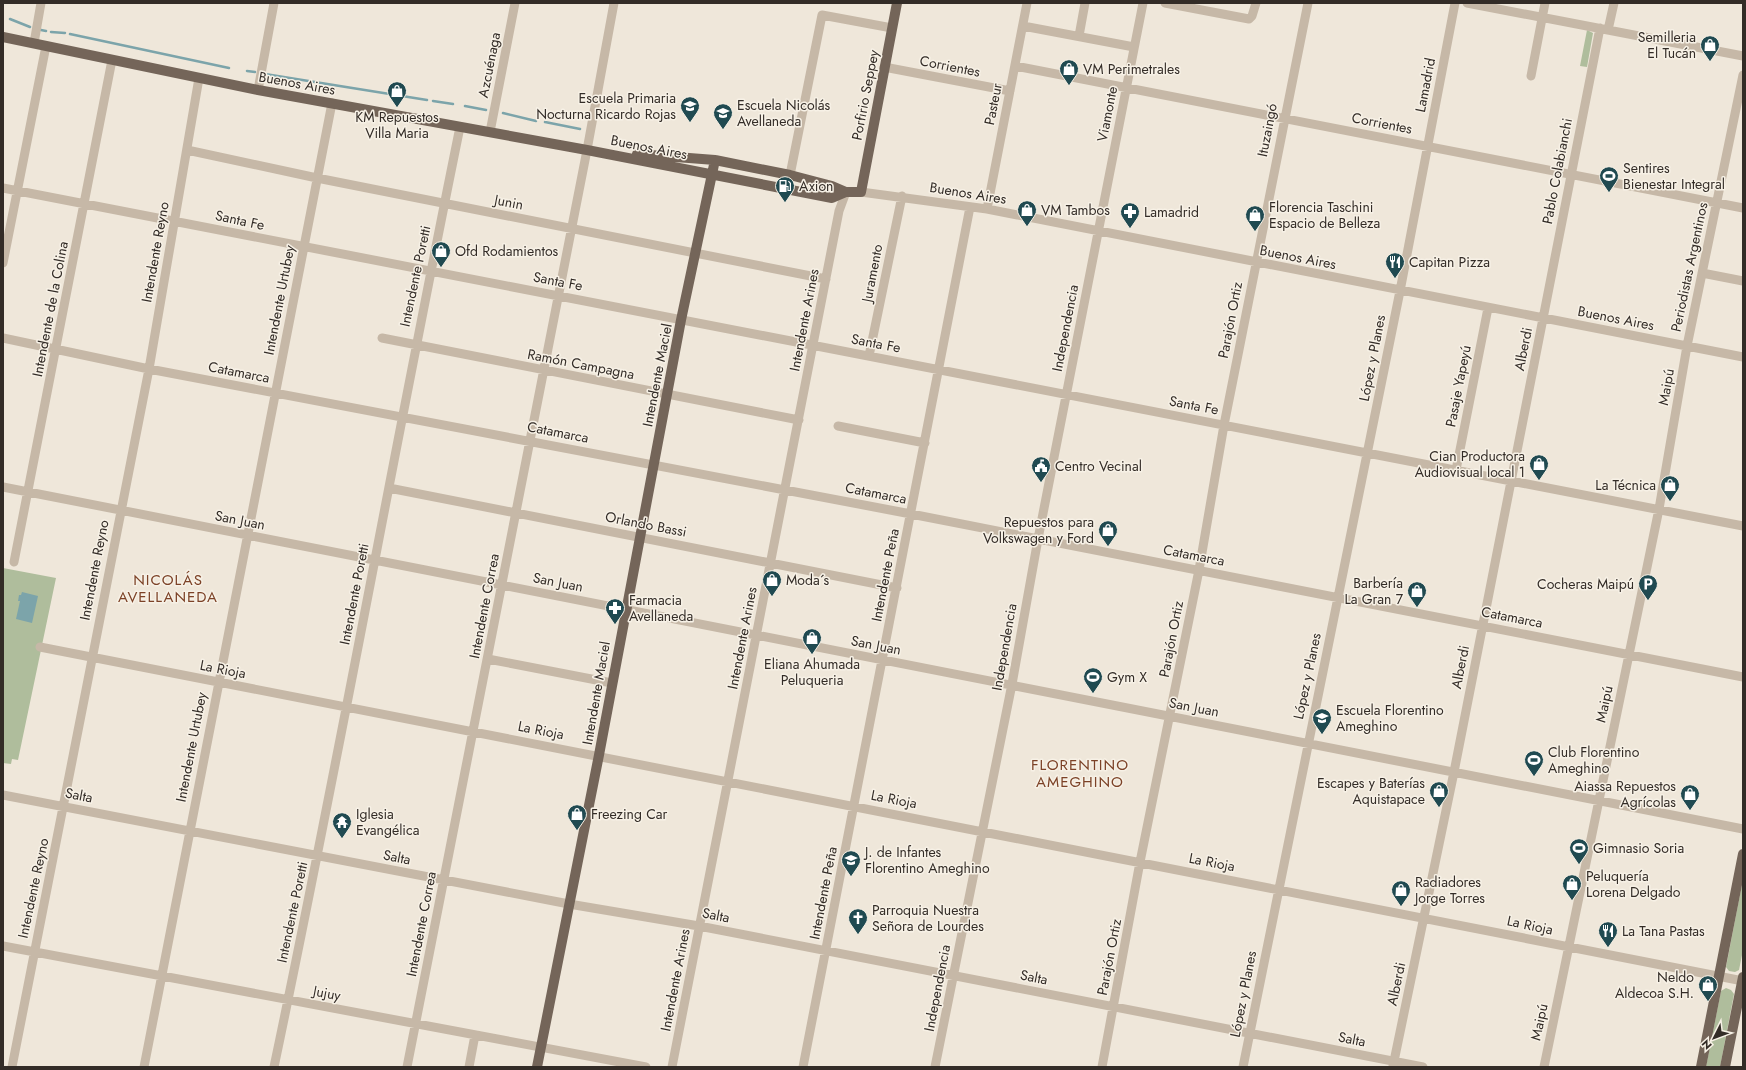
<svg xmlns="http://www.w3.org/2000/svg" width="1746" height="1070" font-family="Jost,sans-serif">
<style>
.green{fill:#afbd9c}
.water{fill:#7ca4aa}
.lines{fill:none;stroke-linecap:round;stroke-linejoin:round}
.stream{stroke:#7ca4aa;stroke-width:2.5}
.minor{stroke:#c6b8a7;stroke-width:9}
.major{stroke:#746559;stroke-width:10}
.labels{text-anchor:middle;stroke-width:3;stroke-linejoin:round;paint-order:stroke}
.poi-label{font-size:14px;fill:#332c27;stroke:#f7f1e6;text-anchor:start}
.street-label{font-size:14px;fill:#332c27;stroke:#f7f1e6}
.neighbourhood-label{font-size:15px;letter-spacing:1px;fill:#7c4227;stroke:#f7f1e6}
</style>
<rect width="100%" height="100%" fill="#efe7da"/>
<path class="green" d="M 1587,30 L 1593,33 L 1587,67 L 1580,66 Z
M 3,568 L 56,578 L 18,760 L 12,759 L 11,764 L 3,763 Z
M 1743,879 L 1743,950 L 1739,970 L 1735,972 L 1729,971 L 1726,967 Z
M 1726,988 L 1731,990 L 1734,994 L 1720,1067 L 1706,1067 L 1721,991 Z"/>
<path class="water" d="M 22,592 L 38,596 L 32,623 L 16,619 L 20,601 L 18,601 L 19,595 L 21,595 Z"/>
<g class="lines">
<path class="stream" d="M 10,19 L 30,27
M 41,30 L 46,31
M 51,32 L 65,33
M 70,34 L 229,68
M 247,71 L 255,72
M 265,74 L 427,100
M 433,101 L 453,104
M 465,106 L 486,110
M 503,113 L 536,121
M 545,122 L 580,129"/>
<path class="minor" d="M 1165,3 L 1249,19 L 1252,16 L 1256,3
M 1467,3 L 1743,56
M 1023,26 L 1134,47
M 1608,30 L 1614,3
M 1079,36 L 1085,3
M 34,43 L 41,3
M 1015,66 L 1743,208
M 884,67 L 1010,91
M 1531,76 L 1545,3
M 258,90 L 274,3
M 490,132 L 515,3
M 187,150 L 317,178 L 826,279
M 790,175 L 822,15 L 892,28
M 3,188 L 1743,526
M 861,192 L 987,209 L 1743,357
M 987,209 L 1027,3
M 3,263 L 46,46
M 1702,273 L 1743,281
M 3,338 L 149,369 L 911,514 L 1743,677
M 382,338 L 799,420
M 869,356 L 902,196
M 838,426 L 925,443
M 1456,470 L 1488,308
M 3,487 L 1743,829
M 389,488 L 897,588
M 14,562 L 112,60
M 40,647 L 1743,981
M 488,659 L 612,683
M 3,795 L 569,904 L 699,926 L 1423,1067
M 3,946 L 646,1067
M 1393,1066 L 1454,772 L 1600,28
M 12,1067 L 149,369 L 199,78
M 144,1067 L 332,103
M 274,1067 C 340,754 396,440 460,127
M 407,1067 L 587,150 L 614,3
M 469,1067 L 475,1035
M 672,1067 L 839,211 L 846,192
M 803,1067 L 970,207
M 935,1067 L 1012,684 L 1038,539 L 1143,3
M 1102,1067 L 1140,862 L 1199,570 L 1224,425 L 1308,3
M 1243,1067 L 1400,291 L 1455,3
M 1544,1067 L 1659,509 L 1687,346 L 1743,75"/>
<path class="major" d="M 3,37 L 258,90 L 587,150 L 832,198 L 846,192 L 861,192 L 897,3
M 637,154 L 715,160 L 790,175 L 832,186 L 846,192
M 537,1067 L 599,755 L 681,320 L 715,160
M 1701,1067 L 1743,854
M 1725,1067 L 1743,977"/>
</g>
<defs>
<g id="shop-pin" transform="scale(1)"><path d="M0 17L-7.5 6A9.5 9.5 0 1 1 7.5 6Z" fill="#204a51" stroke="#f7f1e6"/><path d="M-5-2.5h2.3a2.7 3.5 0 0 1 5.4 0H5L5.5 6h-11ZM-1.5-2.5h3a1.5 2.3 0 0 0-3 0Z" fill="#fff"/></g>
<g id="school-pin" transform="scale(1)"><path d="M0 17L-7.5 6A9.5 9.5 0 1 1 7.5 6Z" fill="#204a51" stroke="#f7f1e6"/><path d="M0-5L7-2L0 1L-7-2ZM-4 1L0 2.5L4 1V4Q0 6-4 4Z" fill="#fff"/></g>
<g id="stadium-pin" transform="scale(1)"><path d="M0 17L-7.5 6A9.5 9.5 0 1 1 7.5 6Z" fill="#204a51" stroke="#f7f1e6"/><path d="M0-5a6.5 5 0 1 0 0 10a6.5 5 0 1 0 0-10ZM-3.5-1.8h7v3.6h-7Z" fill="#fff"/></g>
<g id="fuel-pin" transform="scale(1)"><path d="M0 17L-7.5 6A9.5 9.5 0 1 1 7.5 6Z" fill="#204a51" stroke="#f7f1e6"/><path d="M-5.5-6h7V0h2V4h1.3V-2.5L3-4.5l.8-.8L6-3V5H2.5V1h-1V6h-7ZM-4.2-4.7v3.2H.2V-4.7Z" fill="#fff"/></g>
<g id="pharmacy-pin" transform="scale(1)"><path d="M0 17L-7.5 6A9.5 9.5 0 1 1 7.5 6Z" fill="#204a51" stroke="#f7f1e6"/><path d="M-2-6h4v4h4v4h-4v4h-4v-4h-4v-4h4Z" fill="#fff"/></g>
<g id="restaurant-pin" transform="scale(1)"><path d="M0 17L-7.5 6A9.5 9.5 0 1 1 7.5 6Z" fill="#204a51" stroke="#f7f1e6"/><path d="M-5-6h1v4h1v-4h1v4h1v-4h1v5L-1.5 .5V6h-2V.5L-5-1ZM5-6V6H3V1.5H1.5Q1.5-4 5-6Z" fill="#fff"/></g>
<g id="civic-pin" transform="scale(1)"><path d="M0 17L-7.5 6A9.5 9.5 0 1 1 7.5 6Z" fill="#204a51" stroke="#f7f1e6"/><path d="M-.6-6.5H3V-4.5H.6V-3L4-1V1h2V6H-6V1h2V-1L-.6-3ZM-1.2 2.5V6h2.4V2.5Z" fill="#fff"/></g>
<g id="parking-pin" transform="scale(1)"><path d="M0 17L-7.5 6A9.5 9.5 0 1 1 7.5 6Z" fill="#204a51" stroke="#f7f1e6"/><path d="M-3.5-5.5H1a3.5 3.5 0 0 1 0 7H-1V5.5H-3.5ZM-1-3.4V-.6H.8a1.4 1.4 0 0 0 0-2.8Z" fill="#fff"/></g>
<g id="temple-pin" transform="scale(1)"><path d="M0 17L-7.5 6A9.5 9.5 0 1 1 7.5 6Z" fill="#204a51" stroke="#f7f1e6"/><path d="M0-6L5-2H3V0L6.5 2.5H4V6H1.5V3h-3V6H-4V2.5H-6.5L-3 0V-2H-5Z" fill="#fff"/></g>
<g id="church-pin" transform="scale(1)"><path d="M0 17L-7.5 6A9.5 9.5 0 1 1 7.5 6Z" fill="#204a51" stroke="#f7f1e6"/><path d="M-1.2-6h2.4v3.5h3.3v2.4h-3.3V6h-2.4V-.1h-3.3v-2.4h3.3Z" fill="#fff"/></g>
</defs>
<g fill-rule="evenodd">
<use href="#shop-pin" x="1710" y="45"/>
<use href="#shop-pin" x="1069" y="69"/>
<use href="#shop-pin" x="397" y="91"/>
<use href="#school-pin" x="690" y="106"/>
<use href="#school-pin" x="723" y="113"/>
<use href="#stadium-pin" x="1609" y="176"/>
<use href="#fuel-pin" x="785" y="186"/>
<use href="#shop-pin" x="1027" y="210"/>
<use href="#pharmacy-pin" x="1130" y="212"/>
<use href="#shop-pin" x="1255" y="215"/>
<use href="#shop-pin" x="441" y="251"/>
<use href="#restaurant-pin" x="1395" y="262"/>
<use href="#shop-pin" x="1539" y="464"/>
<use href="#civic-pin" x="1041" y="466"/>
<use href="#shop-pin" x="1670" y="485"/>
<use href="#shop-pin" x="1108" y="530"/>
<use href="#shop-pin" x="772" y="580"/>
<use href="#parking-pin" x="1648" y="584"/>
<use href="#shop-pin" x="1417" y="591"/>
<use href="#pharmacy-pin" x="615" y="608"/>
<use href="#shop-pin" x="812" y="638"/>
<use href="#stadium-pin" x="1093" y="677"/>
<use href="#school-pin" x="1322" y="718"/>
<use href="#stadium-pin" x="1534" y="760"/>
<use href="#shop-pin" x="1439" y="791"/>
<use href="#shop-pin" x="1690" y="794"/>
<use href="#shop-pin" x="577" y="814"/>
<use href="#temple-pin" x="342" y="822"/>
<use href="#stadium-pin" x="1579" y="848"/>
<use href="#school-pin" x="851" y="860"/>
<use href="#shop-pin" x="1572" y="884"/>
<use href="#shop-pin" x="1401" y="890"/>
<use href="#church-pin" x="858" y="918"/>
<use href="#restaurant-pin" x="1608" y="931"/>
<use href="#shop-pin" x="1708" y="985"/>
</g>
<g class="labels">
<g class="poi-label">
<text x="1696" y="42" text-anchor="end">Semilleria<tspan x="1696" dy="16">El Tucán</tspan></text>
<text x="1083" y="74">VM Perimetrales</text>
<text x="676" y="103" text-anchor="end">Escuela Primaria<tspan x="676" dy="16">Nocturna Ricardo Rojas</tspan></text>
<text x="737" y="110">Escuela Nicolás<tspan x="737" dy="16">Avellaneda</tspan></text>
<text x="397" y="122" text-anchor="middle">KM Repuestos<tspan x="397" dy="16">Villa Maria</tspan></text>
<text x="1623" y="173">Sentires<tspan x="1623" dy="16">Bienestar Integral</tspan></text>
<text x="799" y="191">Axion</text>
<text x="1269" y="212">Florencia Taschini<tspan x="1269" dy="16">Espacio de Belleza</tspan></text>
<text x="1041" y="215">VM Tambos</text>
<text x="1144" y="217">Lamadrid</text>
<text x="455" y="256">Ofd Rodamientos</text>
<text x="1409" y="267">Capitan Pizza</text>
<text x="1525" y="461" text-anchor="end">Cian Productora<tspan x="1525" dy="16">Audiovisual local 1</tspan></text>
<text x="1055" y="471">Centro Vecinal</text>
<text x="1656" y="490" text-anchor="end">La Técnica</text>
<text x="1094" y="527" text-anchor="end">Repuestos para<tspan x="1094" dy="16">Volkswagen y Ford</tspan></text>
<text x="786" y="585">Moda´s</text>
<text x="1403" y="588" text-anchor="end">Barbería<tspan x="1403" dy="16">La Gran 7</tspan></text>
<text x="1634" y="589" text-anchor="end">Cocheras Maipú</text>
<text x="629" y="605">Farmacia<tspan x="629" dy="16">Avellaneda</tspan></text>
<text x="812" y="669" text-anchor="middle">Eliana Ahumada<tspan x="812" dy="16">Peluqueria</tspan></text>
<text x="1107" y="682">Gym X</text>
<text x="1336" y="715">Escuela Florentino<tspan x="1336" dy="16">Ameghino</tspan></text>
<text x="1548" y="757">Club Florentino<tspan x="1548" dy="16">Ameghino</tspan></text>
<text x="1425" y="788" text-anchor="end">Escapes y Baterías<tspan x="1425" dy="16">Aquistapace</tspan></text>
<text x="1676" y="791" text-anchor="end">Aiassa Repuestos<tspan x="1676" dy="16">Agrícolas</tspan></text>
<text x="356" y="819">Iglesia<tspan x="356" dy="16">Evangélica</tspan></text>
<text x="591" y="819">Freezing Car</text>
<text x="1593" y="853">Gimnasio Soria</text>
<text x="865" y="857">J. de Infantes<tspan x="865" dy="16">Florentino Ameghino</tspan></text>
<text x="1586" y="881">Peluquería<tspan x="1586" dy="16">Lorena Delgado</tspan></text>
<text x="1415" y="887">Radiadores<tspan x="1415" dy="16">Jorge Torres</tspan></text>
<text x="872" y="915">Parroquia Nuestra<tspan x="872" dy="16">Señora de Lourdes</tspan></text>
<text x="1622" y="936">La Tana Pastas</text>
<text x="1694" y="982" text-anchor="end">Neldo<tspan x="1694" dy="16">Aldecoa S.H.</tspan></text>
</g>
<g class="street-label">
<text transform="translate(489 65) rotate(-79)" y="5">Azcuénaga</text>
<text transform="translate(950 66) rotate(11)" y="5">Corrientes</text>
<text transform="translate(297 83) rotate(10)" y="5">Buenos Aires</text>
<text transform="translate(1425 85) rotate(-79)" y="5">Lamadrid</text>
<text transform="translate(865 95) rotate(-79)" y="5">Porfirio Seppey</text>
<text transform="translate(993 104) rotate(-79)" y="5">Pasteur</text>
<text transform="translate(1107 114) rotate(-79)" y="5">Viamonte</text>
<text transform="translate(1382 123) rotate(11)" y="5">Corrientes</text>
<text transform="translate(1267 130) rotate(-79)" y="5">Ituzaingó</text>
<text transform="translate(649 147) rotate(11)" y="5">Buenos Aires</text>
<text transform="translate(1557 171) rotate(-79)" y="5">Pablo Colabianchi</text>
<text transform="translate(968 193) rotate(9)" y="5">Buenos Aires</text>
<text transform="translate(509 202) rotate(11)" y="5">Junin</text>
<text transform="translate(240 220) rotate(12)" y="5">Santa Fe</text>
<text transform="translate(155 252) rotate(-80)" y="5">Intendente Reyno</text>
<text transform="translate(1298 257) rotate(11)" y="5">Buenos Aires</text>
<text transform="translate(1689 267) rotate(-78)" y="5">Periodistas Argentinos</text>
<text transform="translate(872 273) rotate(-79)" y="5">Juramento</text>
<text transform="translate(415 276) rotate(-78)" y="5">Intendente Poretti</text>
<text transform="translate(558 281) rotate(11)" y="5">Santa Fe</text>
<text transform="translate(279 300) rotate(-79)" y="5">Intendente Urtubey</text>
<text transform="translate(50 309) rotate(-79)" y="5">Intendente de la Colina</text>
<text transform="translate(1616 318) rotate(11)" y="5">Buenos Aires</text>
<text transform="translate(804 320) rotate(-79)" y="5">Intendente Arines</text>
<text transform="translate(1230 320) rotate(-79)" y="5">Parajón Ortiz</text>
<text transform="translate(1065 328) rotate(-79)" y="5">Independencia</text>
<text transform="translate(876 343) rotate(11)" y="5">Santa Fe</text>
<text transform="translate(1523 349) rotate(-79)" y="5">Alberdi</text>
<text transform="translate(1372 358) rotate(-79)" y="5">López y Planes</text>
<text transform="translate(581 364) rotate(11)" y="5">Ramón Campagna</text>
<text transform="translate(239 372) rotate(11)" y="5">Catamarca</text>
<text transform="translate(657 375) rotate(-79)" y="5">Intendente Maciel</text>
<text transform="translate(1458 386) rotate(-79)" y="5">Pasaje Yapeyú</text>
<text transform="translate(1666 387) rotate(-80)" y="5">Maipú</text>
<text transform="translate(1194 405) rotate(11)" y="5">Santa Fe</text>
<text transform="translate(558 432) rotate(11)" y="5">Catamarca</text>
<text transform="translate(876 493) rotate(11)" y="5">Catamarca</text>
<text transform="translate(240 520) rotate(11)" y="5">San Juan</text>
<text transform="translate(646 524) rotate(11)" y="5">Orlando Bassi</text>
<text transform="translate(1194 555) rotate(11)" y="5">Catamarca</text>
<text transform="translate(94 570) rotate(-79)" y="5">Intendente Reyno</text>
<text transform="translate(885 575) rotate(-79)" y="5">Intendente Peña</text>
<text transform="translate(558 582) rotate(11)" y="5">San Juan</text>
<text transform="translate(354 594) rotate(-79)" y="5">Intendente Poretti</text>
<text transform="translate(484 606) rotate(-79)" y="5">Intendente Correa</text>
<text transform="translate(1512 617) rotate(11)" y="5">Catamarca</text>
<text transform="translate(742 638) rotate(-79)" y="5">Intendente Arines</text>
<text transform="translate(1171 639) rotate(-79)" y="5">Parajón Ortiz</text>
<text transform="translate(876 645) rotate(11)" y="5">San Juan</text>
<text transform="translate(1004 647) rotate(-80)" y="5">Independencia</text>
<text transform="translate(1460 667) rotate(-79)" y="5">Alberdi</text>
<text transform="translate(223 669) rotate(11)" y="5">La Rioja</text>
<text transform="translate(1307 676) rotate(-78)" y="5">López y Planes</text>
<text transform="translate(596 693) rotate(-80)" y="5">Intendente Maciel</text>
<text transform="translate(1604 704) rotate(-78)" y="5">Maipú</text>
<text transform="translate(1194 707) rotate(11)" y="5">San Juan</text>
<text transform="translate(541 730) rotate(11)" y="5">La Rioja</text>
<text transform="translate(191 747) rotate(-79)" y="5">Intendente Urtubey</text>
<text transform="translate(79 795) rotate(11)" y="5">Salta</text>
<text transform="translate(894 799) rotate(11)" y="5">La Rioja</text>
<text transform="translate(397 857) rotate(11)" y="5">Salta</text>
<text transform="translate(1212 862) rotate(11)" y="5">La Rioja</text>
<text transform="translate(33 888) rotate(-78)" y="5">Intendente Reyno</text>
<text transform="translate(823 893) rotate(-79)" y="5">Intendente Peña</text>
<text transform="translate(292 912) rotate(-78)" y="5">Intendente Poretti</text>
<text transform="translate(716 915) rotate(11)" y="5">Salta</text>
<text transform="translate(421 924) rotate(-79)" y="5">Intendente Correa</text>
<text transform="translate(1530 925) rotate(12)" y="5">La Rioja</text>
<text transform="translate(1109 957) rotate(-79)" y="5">Parajón Ortiz</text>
<text transform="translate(1034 977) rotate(11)" y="5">Salta</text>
<text transform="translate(675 980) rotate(-79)" y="5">Intendente Arines</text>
<text transform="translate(1396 984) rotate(-78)" y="5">Alberdi</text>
<text transform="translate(937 988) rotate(-79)" y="5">Independencia</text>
<text transform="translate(327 993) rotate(11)" y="5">Jujuy</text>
<text transform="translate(1243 994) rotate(-79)" y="5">López y Planes</text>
<text transform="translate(1539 1022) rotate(-78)" y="5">Maipú</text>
<text transform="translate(1352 1039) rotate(11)" y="5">Salta</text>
</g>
<g class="neighbourhood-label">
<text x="168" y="585">NICOLÁS<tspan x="168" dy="17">AVELLANEDA</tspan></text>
<text x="1080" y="770">FLORENTINO<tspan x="1080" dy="17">AMEGHINO</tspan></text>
</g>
</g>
<rect width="1746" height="1070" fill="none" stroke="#332c27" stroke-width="8"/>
<g transform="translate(1714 1038) rotate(228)" stroke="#f7f1e6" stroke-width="3" paint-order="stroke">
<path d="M0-3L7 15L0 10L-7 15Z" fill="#332c27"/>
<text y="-6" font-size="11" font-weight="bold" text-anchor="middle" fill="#332c27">N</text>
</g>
</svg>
